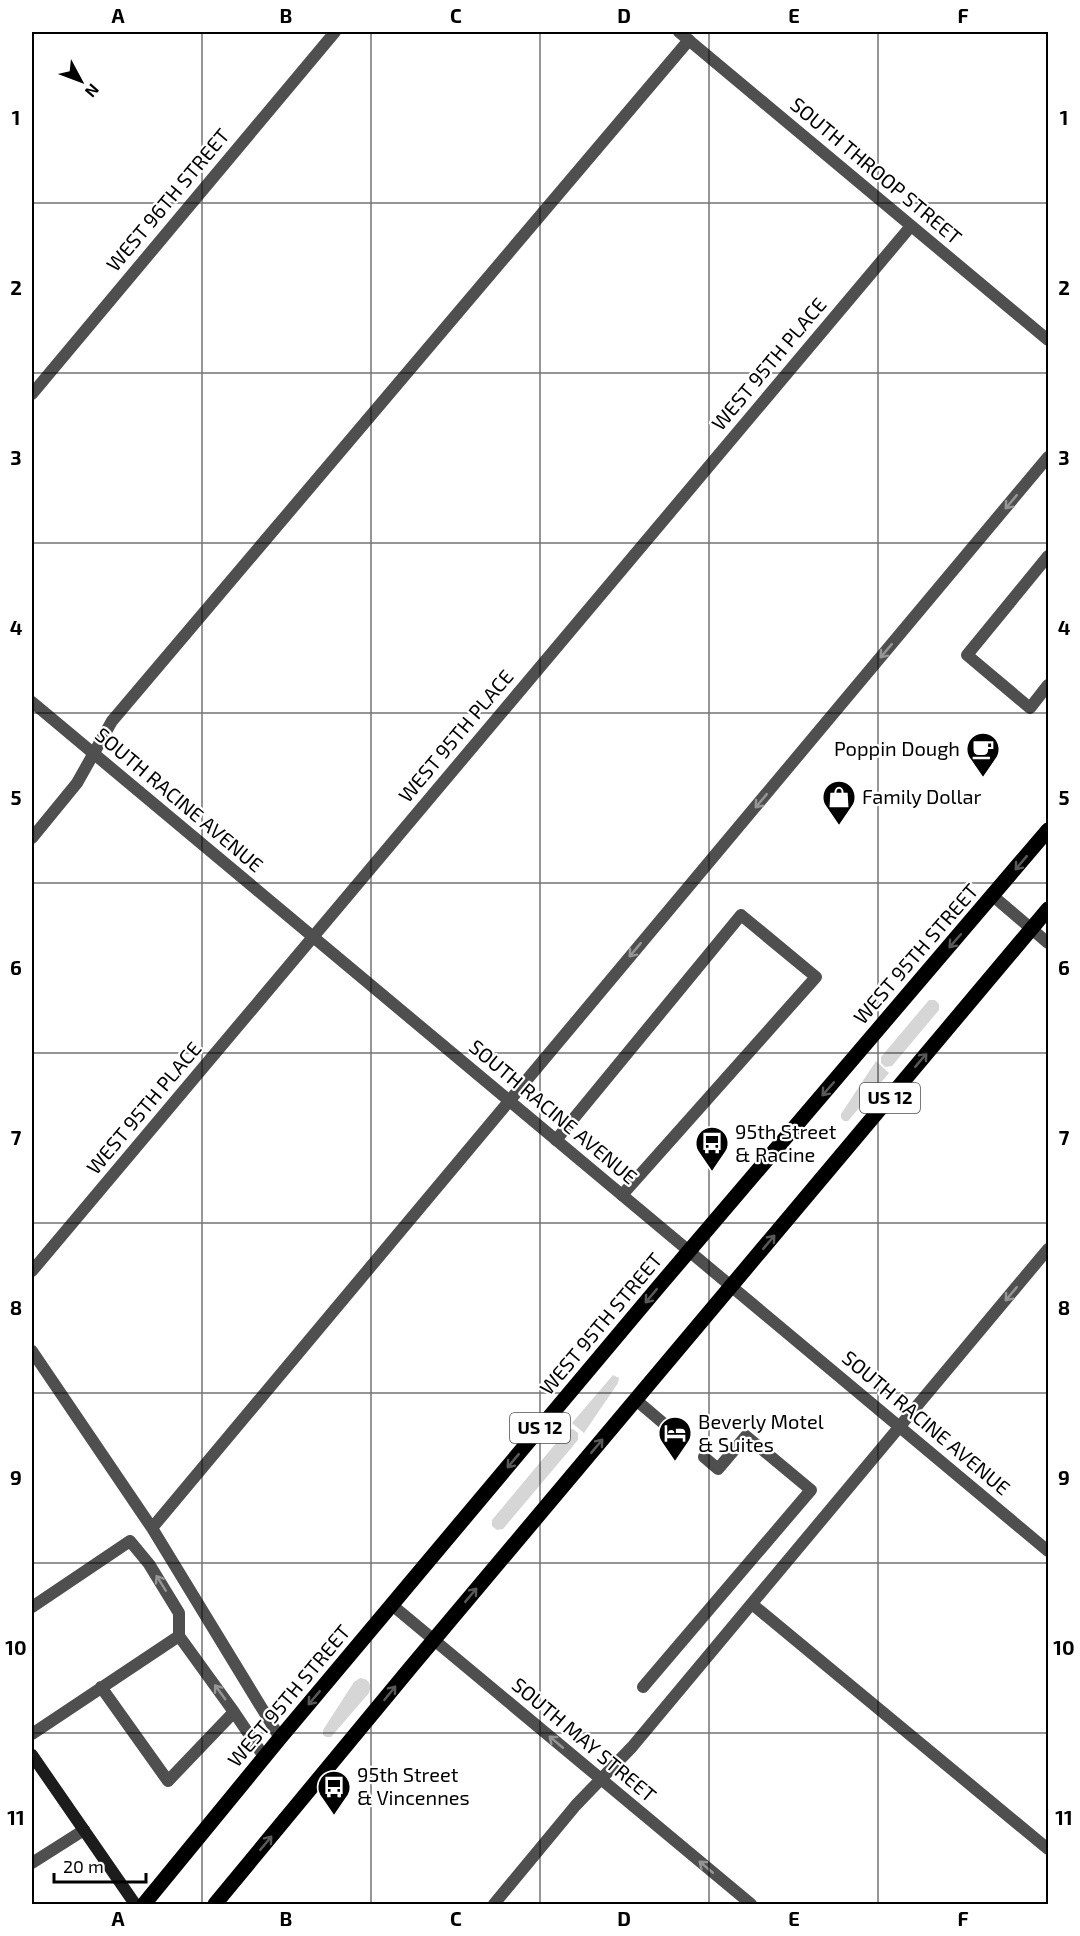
<svg xmlns="http://www.w3.org/2000/svg" width="1080" height="1936" font-family="'Exo 2',sans-serif">
<style>
.green{fill:#d6d6d6}
.lines{fill:none;stroke-linecap:round;stroke-linejoin:round}
.lane{stroke:#4f4f4f;stroke-width:12}
.street{stroke:#4f4f4f;stroke-width:12}
.secondary{stroke:#1c1c1c;stroke-width:12}
.primary{stroke:#000;stroke-width:15}
.oneway{stroke:#959595}
.oneway2{stroke:#595959}
.grid{fill:none;stroke:#000;stroke-width:1.5;stroke-opacity:0.55}
.labels{text-anchor:middle;stroke-width:4.5;stroke-linejoin:round;paint-order:stroke}
.shield{fill:#fff;stroke:#4c4c4c;stroke-width:1.5}
.shield-label{font-size:18px;font-weight:bold;fill:#000}
.street-label{font-size:20px;fill:#000;stroke:#fff}
.poi-label{font-size:20px;fill:#000;stroke:#fff;text-anchor:start}
.neatline{fill:none;stroke:#000;stroke-width:2}
.grid-label{font-size:20px;text-anchor:middle;font-weight:bold;fill:#000}
</style>
<rect width="100%" height="100%" fill="#fff"/>
<path class="green" d="M 929,1000 L 935,1000 L 939,1004 L 939,1010 L 892,1066 L 885,1067 L 881,1063 L 881,1057 Z
M 876,1061 L 889,1073 L 848,1121 L 844,1121 L 841,1118 L 841,1114 Z
M 613,1375 L 619,1378 L 618,1383 L 584,1433 L 572,1423 Z
M 573,1429 L 578,1433 L 578,1440 L 503,1529 L 497,1530 L 492,1526 L 492,1520 L 567,1430 Z
M 360,1678 C 369,1679 372,1684 369,1693 L 331,1737 L 326,1737 L 323,1735 L 323,1730 L 354,1682 Z"/>
<g class="lines">
<path class="lane" d="M 1048,556 L 967,655 L 1030,708 L 1048,685
M 32,838 L 77,783 L 112,721 L 689,40
M 556,1140 L 741,915 L 816,977 L 622,1195
M 32,1351 L 152,1528 L 280,1738
M 636,1400 L 676,1434
M 152,1528 L 1048,457
M 752,1604 L 1048,1849
M 32,1607 L 130,1541 L 149,1564 L 179,1613 L 179,1636 L 234,1712 L 265,1758
M 101,1687 L 168,1781 L 234,1712
M 643,1687 L 811,1490 L 746,1436 L 718,1469 L 704,1457
M 32,1734 L 179,1636
M 32,1863 L 84,1830
M 494,1904 L 576,1805 L 632,1747 L 1048,1249"/>
<path class="street" d="M 679,32 L 1048,340
M 32,394 L 335,32
M 32,702 L 1048,1551
M 993,896 L 1048,943
M 32,1271 L 911,226
M 392,1605 L 751,1904"/>
<path class="secondary" d="M 32,1755 L 135,1904"/>
<path class="primary" d="M 144,1904 L 280,1738 L 660,1285 L 1048,830
M 215,1904 L 411,1667 L 1048,909"/>
</g>
<defs><path id="oneway-shaft" d="M-6 0H5M1.5-3L5.5 0L1.5 3" fill="none" stroke-width="1.6" stroke-linecap="round" stroke-linejoin="round" transform="scale(1.5)"/></defs>
<g class="oneway">
<use href="#oneway-shaft" transform="translate(1011 502) rotate(130)"/>
<use href="#oneway-shaft" transform="translate(886 651) rotate(130)"/>
<use href="#oneway-shaft" transform="translate(761 801) rotate(130)"/>
<use href="#oneway-shaft" transform="translate(635 950) rotate(130)"/>
<use href="#oneway-shaft" transform="translate(1011 1294) rotate(130)"/>
<use href="#oneway-shaft" transform="translate(161 1583) rotate(-122)"/>
<use href="#oneway-shaft" transform="translate(220 1692) rotate(-126)"/>
<use href="#oneway-shaft" transform="translate(556 1742) rotate(-140)"/>
<use href="#oneway-shaft" transform="translate(706 1867) rotate(-140)"/>
</g>
<g class="oneway2">
<use href="#oneway-shaft" transform="translate(1021 863) rotate(130)"/>
<use href="#oneway-shaft" transform="translate(955 941) rotate(131)"/>
<use href="#oneway-shaft" transform="translate(921 1060) rotate(-50)"/>
<use href="#oneway-shaft" transform="translate(828 1089) rotate(131)"/>
<use href="#oneway-shaft" transform="translate(769 1242) rotate(-50)"/>
<use href="#oneway-shaft" transform="translate(651 1296) rotate(130)"/>
<use href="#oneway-shaft" transform="translate(597 1446) rotate(-50)"/>
<use href="#oneway-shaft" transform="translate(513 1461) rotate(130)"/>
<use href="#oneway-shaft" transform="translate(471 1595) rotate(-50)"/>
<use href="#oneway-shaft" transform="translate(390 1693) rotate(-51)"/>
<use href="#oneway-shaft" transform="translate(314 1698) rotate(130)"/>
<use href="#oneway-shaft" transform="translate(266 1843) rotate(-50)"/>
</g>
<path class="grid" d="M 202,32 L 202,1904M 371,32 L 371,1904M 540,32 L 540,1904M 709,32 L 709,1904M 878,32 L 878,1904M 32,203 L 1048,203M 32,373 L 1048,373M 32,543 L 1048,543M 32,713 L 1048,713M 32,883 L 1048,883M 32,1053 L 1048,1053M 32,1223 L 1048,1223M 32,1393 L 1048,1393M 32,1563 L 1048,1563M 32,1733 L 1048,1733"/>
<defs>
<g id="cafe-pin" transform="scale(1.725)"><path d="M0 17L-7.5 6A9.5 9.5 0 1 1 7.5 6Z" fill="#000" stroke="#fff"/><path d="M-5.5-4.5H6V0H3Q3 3.5 0 3.5H-2.5Q-5.5 3.5-5.5 0ZM3-3.2v2h1.7v-2ZM-6 4.5H4V6H-6Z" fill="#fff"/></g>
<g id="shop-pin" transform="scale(1.725)"><path d="M0 17L-7.5 6A9.5 9.5 0 1 1 7.5 6Z" fill="#000" stroke="#fff"/><path d="M-5-2.5h2.3a2.7 3.5 0 0 1 5.4 0H5L5.5 6h-11ZM-1.5-2.5h3a1.5 2.3 0 0 0-3 0Z" fill="#fff"/></g>
<g id="bus-pin" transform="scale(1.725)"><path d="M0 17L-7.5 6A9.5 9.5 0 1 1 7.5 6Z" fill="#000" stroke="#fff"/><path d="M-5-6H5V4H4V6H2V4H-2V6H-4V4H-5ZM-3.5-4V0h7V-4ZM-3.5 1.2v1.5H-2V1.2ZM2 1.2v1.5H3.5V1.2Z" fill="#fff"/></g>
<g id="hotel-pin" transform="scale(1.725)"><path d="M0 17L-7.5 6A9.5 9.5 0 1 1 7.5 6Z" fill="#000" stroke="#fff"/><path d="M-6-4.5h1.5V1H6V5H4.5V3h-9V5H-6ZM-4 0a1.8 1.8 0 1 1 3.6 0ZM.5 0V-2.5h3Q6-2.5 6 0Z" fill="#fff"/></g>
</defs>
<g fill-rule="evenodd">
<use href="#cafe-pin" x="983" y="749"/>
<use href="#shop-pin" x="839" y="797"/>
<use href="#bus-pin" x="712" y="1143"/>
<use href="#hotel-pin" x="675" y="1433"/>
<use href="#bus-pin" x="334" y="1787"/>
</g>
<g class="labels">
<g class="shield">
<rect x="860" y="1083" width="60" height="30" rx="4.5"/>
<rect x="510" y="1413" width="60" height="30" rx="4.5"/>
</g>
<g class="shield-label">
<text x="890" y="1104">US 12</text>
<text x="540" y="1434">US 12</text>
</g>
<g class="street-label">
<text transform="translate(876 171) rotate(40)" y="7">SOUTH THROOP STREET</text>
<text transform="translate(168 200) rotate(-50)" y="7">WEST 96TH STREET</text>
<text transform="translate(769 364) rotate(-50)" y="7">WEST 95TH PLACE</text>
<text transform="translate(456 736) rotate(-50)" y="7">WEST 95TH PLACE</text>
<text transform="translate(179 800) rotate(40)" y="7">SOUTH RACINE AVENUE</text>
<text transform="translate(916 954) rotate(-49)" y="7">WEST 95TH STREET</text>
<text transform="translate(144 1108) rotate(-50)" y="7">WEST 95TH PLACE</text>
<text transform="translate(553 1112) rotate(40)" y="7">SOUTH RACINE AVENUE</text>
<text transform="translate(601 1324) rotate(-50)" y="7">WEST 95TH STREET</text>
<text transform="translate(926 1423) rotate(40)" y="7">SOUTH RACINE AVENUE</text>
<text transform="translate(289 1696) rotate(-50)" y="7">WEST 95TH STREET</text>
<text transform="translate(584 1740) rotate(40)" y="7">SOUTH MAY STREET</text>
</g>
<g class="poi-label">
<text x="960" y="756" text-anchor="end">Poppin Dough</text>
<text x="862" y="804">Family Dollar</text>
<text x="735" y="1139">95th Street<tspan x="735" dy="23">&amp; Racine</tspan></text>
<text x="698" y="1429">Beverly Motel<tspan x="698" dy="23">&amp; Suites</tspan></text>
<text x="357" y="1782">95th Street<tspan x="357" dy="23">&amp; Vincennes</tspan></text>
</g>
</g>
<rect width="1080" height="1936" fill="none" stroke="#ffffff" stroke-width="66"/>
<g transform="translate(81 81) rotate(131)" stroke="#ffffff" stroke-width="4.5" paint-order="stroke">
<path d="M0-4.5L10 22L0 15L-10 22Z" fill="#000000"/>
<text y="-9" font-size="16" font-weight="bold" text-anchor="middle" fill="#000000">N</text>
</g>
<path d="M54 1873v9h92v-9" fill="none" stroke="#000000" stroke-width="3"/>
<text x="63" y="1873" font-size="18" fill="#000000" stroke="#ffffff" stroke-width="4.5" paint-order="stroke">20 m</text>
<rect x="33" y="33" width="1014" height="1870" class="neatline"/>
<g class="grid-label">
<text x="118" y="23">A</text>
<text x="286" y="23">B</text>
<text x="456" y="23">C</text>
<text x="624" y="23">D</text>
<text x="794" y="23">E</text>
<text x="963" y="23">F</text>
<text x="16" y="125">1</text>
<text x="1064" y="125">1</text>
<text x="16" y="295">2</text>
<text x="1064" y="295">2</text>
<text x="16" y="465">3</text>
<text x="1064" y="465">3</text>
<text x="16" y="635">4</text>
<text x="1064" y="635">4</text>
<text x="16" y="805">5</text>
<text x="1064" y="805">5</text>
<text x="16" y="975">6</text>
<text x="1064" y="975">6</text>
<text x="16" y="1145">7</text>
<text x="1064" y="1145">7</text>
<text x="16" y="1315">8</text>
<text x="1064" y="1315">8</text>
<text x="16" y="1485">9</text>
<text x="1064" y="1485">9</text>
<text x="16" y="1655">10</text>
<text x="1064" y="1655">10</text>
<text x="16" y="1825">11</text>
<text x="1064" y="1825">11</text>
<text x="118" y="1926">A</text>
<text x="286" y="1926">B</text>
<text x="456" y="1926">C</text>
<text x="624" y="1926">D</text>
<text x="794" y="1926">E</text>
<text x="963" y="1926">F</text>
</g>
</svg>
